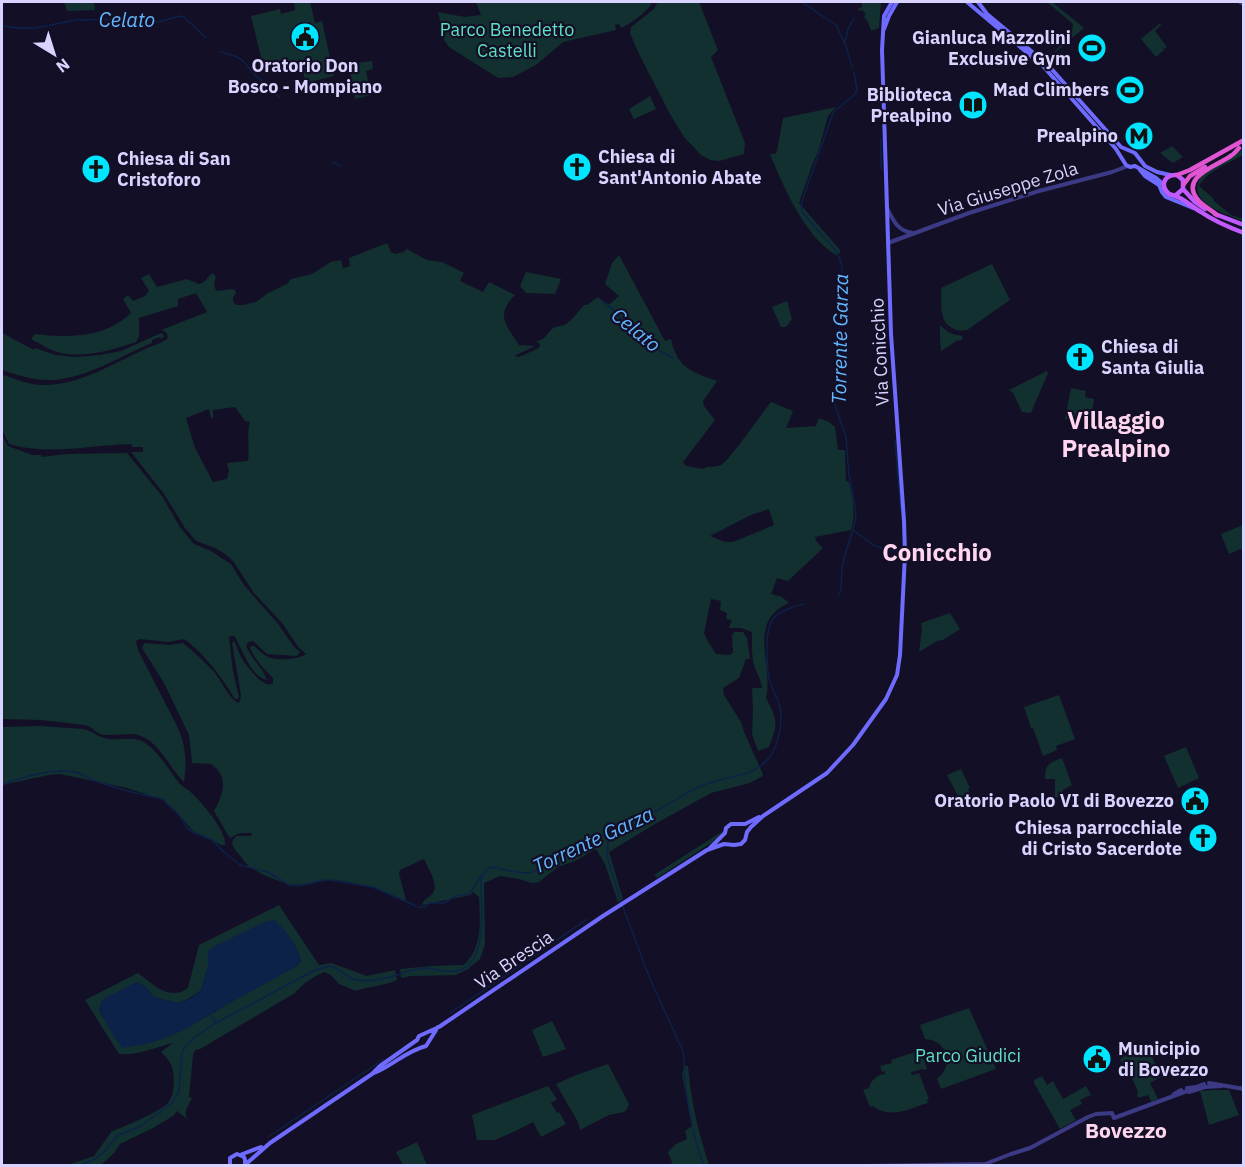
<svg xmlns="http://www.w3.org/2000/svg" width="1245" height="1167" font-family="'IBM Plex Sans',sans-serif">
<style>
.green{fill:#12302f;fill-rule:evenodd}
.water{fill:#0c2248}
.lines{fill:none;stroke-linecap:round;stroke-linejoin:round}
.stream{stroke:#0c2248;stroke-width:1.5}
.tertiary{stroke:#3d3a85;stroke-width:4}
.secondary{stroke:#6f6bff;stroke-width:4}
.primary{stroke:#c25bff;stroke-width:4.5}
.trunk{stroke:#e055d1;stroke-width:4.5}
.labels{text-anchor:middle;stroke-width:4.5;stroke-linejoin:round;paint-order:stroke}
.park-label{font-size:18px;fill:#5fe0c0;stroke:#130f26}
.poi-label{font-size:18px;font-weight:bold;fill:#d9d4ff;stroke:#130f26;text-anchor:end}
.street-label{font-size:18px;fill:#d9d4ff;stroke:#130f26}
.water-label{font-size:20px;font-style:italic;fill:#62b6ff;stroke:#130f26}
.quarter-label{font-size:21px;font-weight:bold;fill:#ffd6f0;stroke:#130f26}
.district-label{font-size:24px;font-weight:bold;fill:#ffd6f0;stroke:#130f26}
</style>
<rect width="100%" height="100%" fill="#130f26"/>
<path class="green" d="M 64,2 L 94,2 L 95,10 L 67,11 Z
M 302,2 L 310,2 L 315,23 L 322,21 L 334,76 L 306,83 L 301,65 L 293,67 L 292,64 L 264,70 L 251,16 L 280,9 L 281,14 L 295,10 L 294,3 Z
M 476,2 L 652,2 C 649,11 630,24 621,28 L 619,24 L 615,25 L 616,30 L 563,42 L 536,65 L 513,77 L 498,78 L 496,76 L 495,76 L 449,47 L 444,40 L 438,12 L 465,17 L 481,15 Z
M 660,2 L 699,2 L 718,50 L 711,57 L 745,143 L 744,154 L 719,161 L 710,160 L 701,155 L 684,137 L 670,114 L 639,54 L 630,33 L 631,27 L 654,9 L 657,3 Z
M 862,2 L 881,2 L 879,28 L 871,31 L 868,22 L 864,17 L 866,14 L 862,10 L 859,11 L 858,9 L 862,7 Z
M 1047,2 L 1052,2 L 1084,28 L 1052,55 L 1072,31 L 1073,24 Z
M 1160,23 L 1161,25 L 1155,31 L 1167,47 L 1164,49 L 1160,44 L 1164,50 L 1156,57 L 1141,39 Z
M 372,61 L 373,69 L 366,71 L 371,95 L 355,99 L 349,64 Z
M 650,96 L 656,109 L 634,119 L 629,109 Z
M 836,107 L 828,116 L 818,152 L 813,163 L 799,203 L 840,250 L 840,253 L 836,255 C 805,237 783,186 770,154 L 775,154 L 777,151 L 783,118 Z
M 1172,146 L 1183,157 L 1173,163 L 1160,153 Z
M 1243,149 L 1243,155 C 1229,163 1207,171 1199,186 L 1213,198 L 1214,201 L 1231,215 L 1243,219 L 1243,221 C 1223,213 1181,201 1204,173 Z
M 387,243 L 391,252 L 395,254 L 403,252 L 407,249 L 427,260 L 442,262 L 464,273 L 460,281 L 483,292 L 489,282 L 515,295 C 495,315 506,325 519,345 L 535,346 L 514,356 L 519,357 L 539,348 L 540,344 L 536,341 C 546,340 545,335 552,329 C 555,326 562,326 566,324 C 573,319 578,312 584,305 L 587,305 L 598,297 L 606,303 L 610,304 L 619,296 L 605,284 L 612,263 L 619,255 L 665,341 L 671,339 C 677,368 692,372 717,381 L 703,401 L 704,406 L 715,420 L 683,462 L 686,466 L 703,469 C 709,465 714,468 721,465 C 729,461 763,412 771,402 L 793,411 L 786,428 L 816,426 L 819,418 L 829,422 L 835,427 L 838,450 L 845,450 L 846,481 L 849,482 C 853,499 856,513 851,530 L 815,537 L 816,541 L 823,548 L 788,581 L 777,578 L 771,594 L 782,597 L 789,603 C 746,622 774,664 766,698 C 778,720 778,723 769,747 L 758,751 L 752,734 L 753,710 L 752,688 L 762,688 C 761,681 758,675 755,668 C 751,657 752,644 752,632 L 741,628 L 729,628 L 732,620 L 726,619 L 727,613 L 720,610 L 721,601 L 711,599 L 704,633 L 707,640 L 716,654 L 730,655 L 733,652 L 732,636 L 734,632 L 743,632 L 747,638 L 750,659 L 746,659 L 739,678 L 723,688 L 724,695 L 741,722 L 744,732 L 762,772 L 763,776 L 750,783 L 711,793 L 655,824 L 609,852 L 623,899 L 618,902 L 605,864 L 596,849 L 575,861 L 558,867 L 539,882 L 532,883 L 519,879 L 500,876 L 484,883 L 485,944 L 480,959 L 468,969 L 456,975 L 411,976 L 401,978 L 400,969 L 432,966 L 464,965 C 483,947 480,922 479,897 L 473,892 L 471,895 L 422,905 C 424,899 427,899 432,894 C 440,886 428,868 424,859 L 400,870 L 399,873 L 406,901 L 374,887 L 337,880 L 328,880 L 305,885 L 287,884 L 266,876 L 249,867 L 233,847 L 232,842 L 236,836 L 252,836 L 251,833 C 241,833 239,832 231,838 L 229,837 L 214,811 C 223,795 230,777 211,764 L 192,763 L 189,735 L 164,683 L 142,648 L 144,643 L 170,645 L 183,643 C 194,652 205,662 215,673 C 222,682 229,698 238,703 L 240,701 L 241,695 L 232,643 L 234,641 C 237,645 237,650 240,655 C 243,662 256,678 263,682 C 266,685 268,684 273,684 L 273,678 C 264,669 255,660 250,648 L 251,646 L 254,646 C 258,649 261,653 266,656 C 274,661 298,660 306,654 L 299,648 L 282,623 L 254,593 L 233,561 L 225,554 L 215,548 L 196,541 L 185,528 L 164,494 L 131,452 L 143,452 L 143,447 L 133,447 L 131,444 C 89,445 49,456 9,444 L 2,430 L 2,375 C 15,378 28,385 42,385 C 78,386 112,364 143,350 C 151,346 161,344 168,338 C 167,333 166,331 161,330 L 207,312 L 196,293 L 178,299 L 178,306 L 139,318 L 139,337 L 136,342 C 112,350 86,358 61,353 C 51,351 41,344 31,339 L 35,334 C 67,338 106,338 131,313 L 123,299 L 128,295 L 133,301 L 145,296 L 149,291 L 141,278 L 149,274 L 157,287 L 187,279 L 199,284 L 204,282 L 210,275 L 213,273 L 216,277 C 214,282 213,287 217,291 L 232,289 L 235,290 L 236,293 L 233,297 L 233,301 L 236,305 L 243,305 L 256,302 L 268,293 L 287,284 L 291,279 L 312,274 L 331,262 L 341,260 L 343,268 L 350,266 L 349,258 ZM 235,407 L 245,421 L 250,422 C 246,436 250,448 248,461 L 227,463 L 229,471 L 227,479 L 213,482 L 195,448 L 186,418 L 209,409 L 211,418 L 213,418 L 213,410 ZM 769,509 L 774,525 L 733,542 L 725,542 L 710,536 L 751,515 Z
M 992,264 L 1010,300 L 967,330 C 961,331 958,331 952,328 C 938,321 942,302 941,288 Z
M 526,272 L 561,279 L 555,294 L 526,293 L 520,286 Z
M 787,301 L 792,319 L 786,327 L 781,327 L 772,307 Z
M 940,325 C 950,334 949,333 962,336 L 963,338 L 960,341 L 958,340 L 941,351 L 940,340 Z
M 2,333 L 34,350 L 35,348 L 56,355 L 76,357 L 100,355 L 121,351 L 161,333 L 163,334 L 164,337 L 161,339 L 160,337 L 152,340 L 152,343 C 120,356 88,378 52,380 C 36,381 17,375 2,370 Z
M 1047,371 L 1048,373 L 1031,413 L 1022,412 L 1013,393 L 1009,390 Z
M 1071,388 L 1086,391 L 1085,397 L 1094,399 L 1091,419 L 1082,418 L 1081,421 L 1065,419 Z
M 2,435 L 8,446 L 32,455 L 41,455 L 41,457 L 66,454 L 127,453 L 162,496 L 180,527 L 194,544 L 211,551 L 231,564 L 244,585 L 279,625 L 294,647 L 300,652 L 297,656 L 267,654 L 253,641 L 248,642 L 246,646 C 251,658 262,667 267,680 C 250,677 243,649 234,636 L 230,636 L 229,638 L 233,671 L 239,697 L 238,699 L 235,699 C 222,678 205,654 184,639 L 168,642 L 140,639 L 136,641 L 138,650 L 178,728 C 186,746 187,762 184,782 C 168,767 160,740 135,734 L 104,735 C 96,734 93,727 85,725 L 41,720 L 2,719 Z
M 1243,525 L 1243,548 L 1229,554 L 1221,534 Z
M 950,613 L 960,629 L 943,640 L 937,641 L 919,652 L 922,629 L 921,623 Z
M 1059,695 L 1075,739 L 1056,746 L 1057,750 L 1043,756 L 1033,728 L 1031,728 L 1024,707 Z
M 40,726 L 83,729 C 93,731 99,738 109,739 C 119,740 133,737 142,741 C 157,749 169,770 179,783 C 184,788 189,790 194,795 C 203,805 227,831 225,845 L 221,845 L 193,831 L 175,810 L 163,800 L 127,788 L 60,774 L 49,775 L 2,785 L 2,727 Z
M 1186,747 L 1199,778 L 1178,788 L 1164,756 Z
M 1062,758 L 1072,785 L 1063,790 L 1061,796 L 1055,798 L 1055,779 L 1045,779 C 1045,764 1049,763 1062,758 Z
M 961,769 L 970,788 L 968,789 L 975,806 L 965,809 L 947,775 Z
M 723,831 L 718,837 L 711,843 L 657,878 L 654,875 Z
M 279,905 L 319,965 L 331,963 L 367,976 L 395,970 L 397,980 C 384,986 370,986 356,991 L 339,984 L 331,975 L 324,972 C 313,977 303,983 295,993 L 200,1049 L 195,1050 L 193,1055 L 189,1097 L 192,1098 C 189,1106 183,1110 187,1119 L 177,1111 L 173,1116 L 153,1128 L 120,1144 L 114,1153 L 101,1165 L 65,1166 L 94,1156 L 112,1131 C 120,1129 162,1110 167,1104 C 175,1096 175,1077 172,1067 C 170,1061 165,1056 161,1052 L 173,1043 C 156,1047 136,1056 119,1054 L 85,1000 L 138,973 C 153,984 169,1002 188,988 L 199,945 ZM 267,921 C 283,932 297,941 301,961 L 297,966 C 253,986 214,1015 170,1036 L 103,1018 L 99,1010 L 102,1001 L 137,982 L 146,987 L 154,997 L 178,1003 L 190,998 L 201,990 L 208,966 L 254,928 Z
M 969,1008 L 996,1069 L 941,1089 L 937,1079 C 955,1064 948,1041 925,1039 L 920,1025 Z
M 552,1021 L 566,1049 L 543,1057 L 532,1030 Z
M 1140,1047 L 1143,1054 L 1142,1056 L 1150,1052 L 1161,1077 L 1150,1083 L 1158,1099 L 1151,1102 L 1148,1095 L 1138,1098 L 1137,1094 L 1138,1092 L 1132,1078 L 1128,1078 L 1120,1059 Z
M 921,1050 L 927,1069 L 924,1070 L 923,1069 L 911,1072 L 912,1075 L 919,1073 L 929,1099 L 927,1100 L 928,1103 C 910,1108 891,1120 873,1106 L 870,1107 L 863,1090 L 869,1088 C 870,1081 878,1074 885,1074 L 885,1071 L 882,1072 L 880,1066 L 892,1063 L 891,1060 Z
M 685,1063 L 685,1066 L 688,1066 C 691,1102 698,1131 709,1165 L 673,1165 L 668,1152 L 676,1144 L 687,1139 L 685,1131 L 692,1126 L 682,1074 Z
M 608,1064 L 629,1104 L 627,1109 L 624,1112 L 609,1115 L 580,1130 L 578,1122 L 556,1084 L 576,1075 Z
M 1042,1076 L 1047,1085 L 1053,1081 L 1063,1099 L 1086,1086 L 1091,1095 L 1080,1100 L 1082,1104 L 1070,1110 L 1076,1120 L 1060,1129 L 1034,1083 L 1034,1080 Z
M 548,1086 L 557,1099 L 551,1103 L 557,1113 L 559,1112 L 566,1124 L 541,1137 L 533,1122 L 511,1133 L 495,1140 L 477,1140 L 472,1115 Z
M 1214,1090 L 1229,1090 L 1239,1115 L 1209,1125 L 1200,1091 Z
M 417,1142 L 427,1165 L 403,1165 L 396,1152 Z"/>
<path class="water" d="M 275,920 C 286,931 298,946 301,961 L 297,966 L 210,1014 L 188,1028 L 170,1036 L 150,1043 L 122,1048 L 113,1035 L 99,1010 L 102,1001 L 105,998 L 137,982 L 146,987 L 154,997 L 178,1003 L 190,999 L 201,990 L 208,966 L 208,951 L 217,945 L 267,921 Z"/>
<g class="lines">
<path class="stream" d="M 802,2 L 836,25 L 846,46 L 852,67
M 4,26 L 17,28 L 35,28 L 76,20 L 121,19 L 138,17 L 145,17 L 152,21 L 158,22 L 180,16 L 184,17 L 206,38
M 845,42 L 848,29 L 854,18
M 221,52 L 235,56 L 242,60 L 256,76 L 280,98
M 881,139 L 881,169
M 333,162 L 340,166
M 601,300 C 615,308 621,320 632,331 C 643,343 659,350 673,358
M 895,441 L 901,511
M 854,531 L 875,546 L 901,553
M 838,596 L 841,590 L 842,568 L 845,555 L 853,529 L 856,517 L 855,507 L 849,475 L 846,437 L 835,405 L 835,374 L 843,282 L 842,266 L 837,252 L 802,212 L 801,204 L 833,113 L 855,94 L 857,90 L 854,72
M 2,785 C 20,777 55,768 75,772 C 82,774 89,778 96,781 C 118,789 141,795 164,799 L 166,803 L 179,815 L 188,829 L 195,833 L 212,840 L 225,853 L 240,865 L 268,872 L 289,885 L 298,886 L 324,880 L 331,880 L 373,887 L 416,906
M 609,830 L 607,856 L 620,899 L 650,979 L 683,1051 C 685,1061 684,1070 685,1080 C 688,1107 694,1140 704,1166
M 418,907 L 425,907 L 429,903 L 444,903 L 456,896 L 470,894 L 481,876
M 524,963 L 587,919
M 450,1013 L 521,965
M 210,1014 L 216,1023
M 268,1137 L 384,1059
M 78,1166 L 95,1159 L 104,1152 L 118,1135 L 139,1127 L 167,1107 L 173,1102 L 179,1091 L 182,1053 L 186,1045 L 195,1037 L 216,1023 L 315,970 L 331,966 C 339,969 344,974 351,978 C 364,984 384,979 397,975 C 403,974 408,970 414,970 C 419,969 424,968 428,968 C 437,969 446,973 456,971 C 489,966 481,905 481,881 C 483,874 485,869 492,867 C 504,869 520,875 532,872 C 546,868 554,855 566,849 C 575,846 584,846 593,842 C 602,837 609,828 619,823 C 631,818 645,816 658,810 C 674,802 688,790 706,784 C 730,775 758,778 773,752 C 779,740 783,720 780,707 C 778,698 773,691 770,682 C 767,672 767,661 767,650 C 766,619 774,611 804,604"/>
<path class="tertiary" d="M 1240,2 L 1244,4
M 888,210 C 894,222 898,231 913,233
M 888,243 L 969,213 L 1039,191 L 1112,172 L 1128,166
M 1209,1083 L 1244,1089
M 1187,1088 L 1196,1087 L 1204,1084
M 1174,1094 L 1181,1090
M 865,1166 L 985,1164 L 1011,1154 L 1030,1148 L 1088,1117 L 1096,1114 L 1112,1113 L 1114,1118 L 1187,1091 L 1189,1092 L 1205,1087 L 1222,1086"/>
<path class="secondary" d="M 967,2 L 1043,66 L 1116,149 L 1126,165 L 1130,167 L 1135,166 L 1156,178 L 1163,184
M 978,2 L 987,14 L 1048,65 L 1121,147 L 1135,153 L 1145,166 L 1157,172 L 1170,175
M 884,29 L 889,16 L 897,2
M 1140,170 L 1145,176 L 1159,185 L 1162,192 L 1166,197 L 1193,208
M 710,848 L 725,833 L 726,828 L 731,824 L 745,824 L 759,817
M 374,1073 C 394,1065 404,1052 426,1046 L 438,1027
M 240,1155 L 261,1147
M 246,1164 L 270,1143 L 372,1074 L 380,1066 L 417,1040 L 419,1036 L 439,1027 L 603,916 L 707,850 L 724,844 L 734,845 L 741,844 L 745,840 L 747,832 L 751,827 L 763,816 L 827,773 L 853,745 L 886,699 L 897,675 L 900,655 L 905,554 L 904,521 L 891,334 L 882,50 L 884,16 L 892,2
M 230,1166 L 230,1158 L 237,1154 L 244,1157 L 245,1160 L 245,1165"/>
<path class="primary" d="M 1183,189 L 1195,202 L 1205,209
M 1176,195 L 1183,189 L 1183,180 L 1177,175 C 1165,174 1159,185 1169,194 C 1185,198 1187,204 1201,212 C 1214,221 1228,227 1244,233
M 1215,214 L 1244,225"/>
<path class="trunk" d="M 1177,175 L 1190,170 L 1244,140
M 1184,184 L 1190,176 L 1205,167
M 1217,215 C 1211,210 1203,206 1198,200 C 1178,176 1220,165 1232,155 C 1233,155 1238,149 1239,148"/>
</g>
<defs>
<g id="civic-disc" transform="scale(1.5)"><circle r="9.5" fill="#00e5ff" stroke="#130f26"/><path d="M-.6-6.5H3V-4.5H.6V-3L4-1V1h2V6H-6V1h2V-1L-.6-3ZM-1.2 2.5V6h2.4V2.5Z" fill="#111"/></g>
<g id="stadium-disc" transform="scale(1.5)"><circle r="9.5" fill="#00e5ff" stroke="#130f26"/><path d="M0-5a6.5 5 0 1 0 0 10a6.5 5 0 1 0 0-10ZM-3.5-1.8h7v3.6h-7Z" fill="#111"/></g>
<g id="library-disc" transform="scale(1.5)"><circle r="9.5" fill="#00e5ff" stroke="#130f26"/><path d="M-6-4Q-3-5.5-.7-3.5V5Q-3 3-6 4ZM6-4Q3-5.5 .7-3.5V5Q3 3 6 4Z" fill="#111"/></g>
<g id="metro-disc" transform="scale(1.5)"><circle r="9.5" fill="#00e5ff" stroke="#130f26"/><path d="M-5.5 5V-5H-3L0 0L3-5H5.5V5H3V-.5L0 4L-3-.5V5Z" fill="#111"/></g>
<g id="church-disc" transform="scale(1.5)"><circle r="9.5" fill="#00e5ff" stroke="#130f26"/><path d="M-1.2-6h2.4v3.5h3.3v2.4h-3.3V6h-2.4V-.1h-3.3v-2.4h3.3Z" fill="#111"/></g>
</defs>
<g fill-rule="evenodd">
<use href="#civic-disc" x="305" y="37"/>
<use href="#stadium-disc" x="1092" y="48"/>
<use href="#stadium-disc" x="1130" y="90"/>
<use href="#library-disc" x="973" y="105"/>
<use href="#metro-disc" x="1139" y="136"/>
<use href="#church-disc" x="577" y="167"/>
<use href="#church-disc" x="96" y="169"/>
<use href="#church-disc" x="1080" y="357"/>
<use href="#civic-disc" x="1195" y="801"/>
<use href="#church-disc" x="1203" y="838"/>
<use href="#civic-disc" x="1097" y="1059"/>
</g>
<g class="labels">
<g class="park-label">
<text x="507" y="36">Parco Benedetto<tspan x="507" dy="21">Castelli</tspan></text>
<text x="968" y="1062">Parco Giudici</text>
</g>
<g class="poi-label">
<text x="1071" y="44">Gianluca Mazzolini<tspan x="1071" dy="21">Exclusive Gym</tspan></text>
<text x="305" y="72" text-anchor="middle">Oratorio Don<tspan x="305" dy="21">Bosco - Mompiano</tspan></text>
<text x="1109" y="96">Mad Climbers</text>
<text x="952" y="101">Biblioteca<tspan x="952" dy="21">Prealpino</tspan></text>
<text x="1118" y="142">Prealpino</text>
<text x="598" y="163" text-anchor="start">Chiesa di<tspan x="598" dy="21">Sant'Antonio Abate</tspan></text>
<text x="117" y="165" text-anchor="start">Chiesa di San<tspan x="117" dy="21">Cristoforo</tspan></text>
<text x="1101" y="353" text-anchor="start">Chiesa di<tspan x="1101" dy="21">Santa Giulia</tspan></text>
<text x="1174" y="807">Oratorio Paolo VI di Bovezzo</text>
<text x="1182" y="834">Chiesa parrocchiale<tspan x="1182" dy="21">di Cristo Sacerdote</tspan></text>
<text x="1118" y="1055" text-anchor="start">Municipio<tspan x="1118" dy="21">di Bovezzo</tspan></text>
</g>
<g class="street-label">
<text transform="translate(1008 189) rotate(-17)" y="6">Via Giuseppe Zola</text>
<text transform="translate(880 352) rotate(-93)" y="6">Via Conicchio</text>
<text transform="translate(514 960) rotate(-34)" y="6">Via Brescia</text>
</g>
<g class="water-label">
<text x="127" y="27">Celato</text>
<text transform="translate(636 330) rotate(39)" y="7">Celato</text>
<text transform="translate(840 339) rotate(-89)" y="7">Torrente Garza</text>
<text transform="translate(593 840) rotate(-25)" y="7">Torrente Garza</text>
</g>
<g class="quarter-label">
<text x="1126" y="1138">Bovezzo</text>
</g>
<g class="district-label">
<text x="1116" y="429">Villaggio<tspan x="1116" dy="28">Prealpino</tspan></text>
<text x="937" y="561">Conicchio</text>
</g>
</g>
<rect width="1245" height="1167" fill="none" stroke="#d9d4ff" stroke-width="6"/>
<g transform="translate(54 54) rotate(142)" stroke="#130f26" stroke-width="4.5" paint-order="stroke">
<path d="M0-4.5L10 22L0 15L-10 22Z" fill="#d9d4ff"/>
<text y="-9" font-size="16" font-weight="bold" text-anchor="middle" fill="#d9d4ff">N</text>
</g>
</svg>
